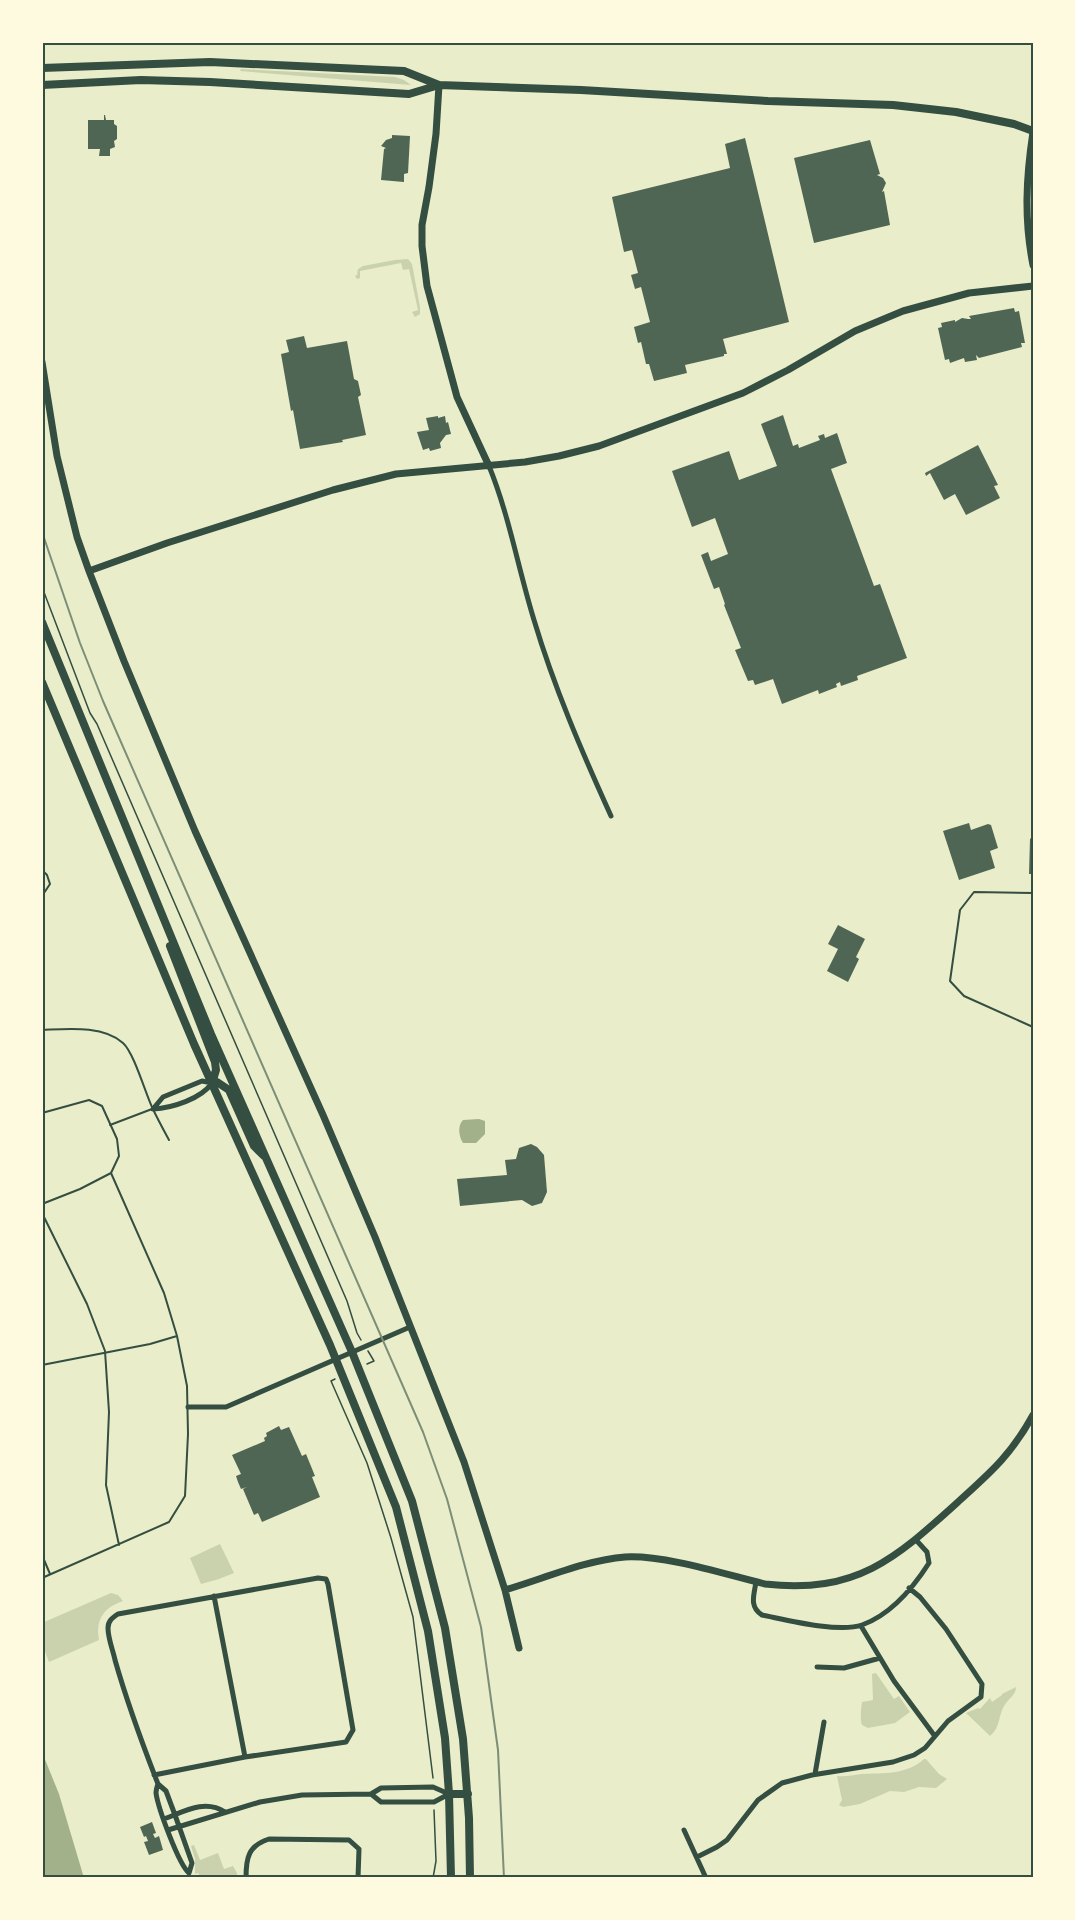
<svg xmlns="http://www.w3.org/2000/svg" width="1075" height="1920" font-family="Ubuntu,sans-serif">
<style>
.green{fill:#cad2ad}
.water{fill:#a3b18a}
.building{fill:#4f6655}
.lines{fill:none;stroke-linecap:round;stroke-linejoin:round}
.path{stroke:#344e41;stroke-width:1.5}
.service{stroke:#344e41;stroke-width:2}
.minor{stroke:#344e41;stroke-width:5}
.tertiary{stroke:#344e41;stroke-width:7}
.primary{stroke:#344e41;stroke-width:8}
.rail{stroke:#7c8e77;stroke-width:2}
.neatline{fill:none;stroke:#344e41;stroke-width:2}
</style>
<rect width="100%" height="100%" fill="#e9edc9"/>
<path class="green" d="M 241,69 L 395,77 L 404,80 L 411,85 L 240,71 Z
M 408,259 L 412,264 L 420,307 L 420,314 L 415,317 L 412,312 L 418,310 L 409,269 L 403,270 L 401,263 L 360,271 L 360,278 L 357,279 L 355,276 L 357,275 L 358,269 L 363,266 L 395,260 Z
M 220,1544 L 234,1573 L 219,1579 L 201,1584 L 190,1558 Z
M 111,1593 L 118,1595 L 123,1601 C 104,1607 95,1620 99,1640 L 49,1662 L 42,1643 L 42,1623 Z
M 876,1673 L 894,1699 L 899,1696 L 910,1712 L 895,1723 L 868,1728 L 862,1725 C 860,1720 861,1708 862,1702 L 873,1700 L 872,1674 Z
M 1016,1687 C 1016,1695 1009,1698 1004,1706 C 998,1717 1000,1728 990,1736 L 966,1713 L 978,1708 L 980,1709 L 990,1698 L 992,1702 L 1002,1695 L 1002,1694 Z
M 924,1759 L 926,1759 L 939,1774 L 947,1779 L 936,1788 L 919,1787 L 904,1792 L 890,1791 L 860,1804 L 843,1807 L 839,1805 L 842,1800 L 837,1776 C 845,1777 853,1775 861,1774 C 882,1773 907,1775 924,1759 Z
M 194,1845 L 200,1860 L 218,1853 L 224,1869 L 233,1866 L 237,1873 L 237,1878 L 201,1878 L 198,1873 L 195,1874 L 195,1859 L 191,1846 Z"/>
<path class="water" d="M 463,1120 L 479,1119 L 485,1121 L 485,1134 L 476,1143 L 463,1143 C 459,1137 457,1126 463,1120 Z
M 42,1752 L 59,1794 L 84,1878 L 42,1878 Z"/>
<path class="building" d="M 104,115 L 105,115 L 106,120 L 114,120 L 114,124 L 117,126 L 117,139 L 114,141 L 115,147 L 110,149 L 110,156 L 99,156 L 100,149 L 88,149 L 88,120 L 104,120 Z
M 392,135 L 410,136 L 408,173 L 404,174 L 404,182 L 381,180 L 384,149 L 386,148 L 381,146 L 386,140 L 392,138 Z
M 745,138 L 789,322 L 723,339 L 727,354 L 724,354 L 724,356 L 685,365 L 687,373 L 654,381 L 649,364 L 646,364 L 641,342 L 638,343 L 634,327 L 650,322 L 641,287 L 635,289 L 631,275 L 638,273 L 632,250 L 624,252 L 612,197 L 730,168 L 725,144 Z
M 870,140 L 880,174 L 877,175 L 883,178 L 886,183 L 882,192 L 884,191 L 890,225 L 814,243 L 794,158 Z
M 1014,308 L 1015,312 L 1019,311 L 1025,343 L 1021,343 L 1022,347 L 979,358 L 976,355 L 977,360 L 965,362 L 964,358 L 950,363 L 949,359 L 945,360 L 938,328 L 942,327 L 941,323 L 955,320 L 955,322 L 962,318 L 968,319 L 971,319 L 969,316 Z
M 304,336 L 307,348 L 347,341 L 354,379 L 358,381 L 361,395 L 358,397 L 366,435 L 342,440 L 343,442 L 300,449 L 293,410 L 291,411 L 281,354 L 289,352 L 286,340 Z
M 783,415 L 793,446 L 798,444 L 799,448 L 820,440 L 818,436 L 824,434 L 825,438 L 837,433 L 847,463 L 831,469 L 874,586 L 880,584 L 907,658 L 857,676 L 858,680 L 841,686 L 840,682 L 836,684 L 837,687 L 819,694 L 818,690 L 782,704 L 773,679 L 755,685 L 753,680 L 748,681 L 735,650 L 741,648 L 724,605 L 725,604 L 719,587 L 714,589 L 701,555 L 708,552 L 711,561 L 728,554 L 715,518 L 692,527 L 672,471 L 729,451 L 739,480 L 777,466 L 761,424 Z
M 438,416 L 438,418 L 445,416 L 446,423 L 448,422 L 451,434 L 446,435 L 440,443 L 441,448 L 430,451 L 429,448 L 423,450 L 417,432 L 429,430 L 426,418 Z
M 978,445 L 998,485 L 994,486 L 1000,498 L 966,515 L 955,494 L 944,500 L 930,473 L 926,476 L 925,473 Z
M 969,823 L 971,830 L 988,824 L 991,825 L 998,848 L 990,851 L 995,868 L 959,880 L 943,831 Z
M 1033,836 L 1033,874 L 1029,874 L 1030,839 Z
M 838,925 L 865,939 L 856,957 L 859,959 L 848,982 L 827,971 L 838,949 L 828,944 Z
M 531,1144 L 537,1147 L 544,1155 L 547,1192 L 542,1203 L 532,1206 L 522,1200 L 460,1206 L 457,1179 L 507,1175 L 505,1160 L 516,1159 L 519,1148 Z
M 279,1426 L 281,1430 L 289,1427 L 302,1456 L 306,1454 L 315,1476 L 312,1477 L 320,1497 L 262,1522 L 258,1513 L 254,1515 L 243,1489 L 247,1487 L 241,1489 L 238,1482 L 236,1476 L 241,1474 L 232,1455 L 265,1441 L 264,1438 L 267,1436 L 266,1433 Z
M 152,1822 L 156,1833 L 153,1834 L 155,1838 L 159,1836 L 163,1850 L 149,1855 L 144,1842 L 148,1841 L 146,1836 L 144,1837 L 140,1827 Z"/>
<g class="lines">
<path class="path" d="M 42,587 L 90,713 L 97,724 L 347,1301 L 357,1333 L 361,1340
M 367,1364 L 374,1361 L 368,1351
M 335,1379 L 331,1381 L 367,1463 L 391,1538 L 413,1617 L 433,1778
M 433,1878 L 436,1861 L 434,1810"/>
<path class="service" d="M 42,870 L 47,875 L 50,884 L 42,896
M 1033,893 L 974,892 L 960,910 L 950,981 L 964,996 L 1033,1027
M 42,1030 C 67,1029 103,1025 123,1043 C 134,1053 145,1092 152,1107 C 157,1118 163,1129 169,1140
M 42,1113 L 89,1100 L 102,1106 L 117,1139 L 119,1156 L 111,1173 L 80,1189 L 42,1204
M 110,1125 L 152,1109
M 42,1213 L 87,1304 L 105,1351 L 109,1412 L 106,1485 L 119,1545
M 42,1365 L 150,1344 L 177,1336
M 42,1555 L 50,1574
M 42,1578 L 169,1522 L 185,1496 L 188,1434 L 187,1386 L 177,1336 L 164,1293 L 111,1173"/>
<path class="minor" d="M 489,466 C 509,515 518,568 534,620 C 554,687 582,752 611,816
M 202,1081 L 212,1083 C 201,1099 172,1108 153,1109 L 163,1097 Z
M 188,1407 L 226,1407 L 410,1327
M 756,1582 C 754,1595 749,1607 762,1615 C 787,1620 838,1633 862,1625 C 890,1615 913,1588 929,1563 L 927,1552 L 916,1540
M 214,1596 L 245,1757
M 861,1626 L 894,1681 L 934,1735
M 817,1667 L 844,1668 L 880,1658
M 815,1774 L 824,1722
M 154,1775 L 245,1757 L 346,1742 L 353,1730 L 328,1584 L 326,1579 L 318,1578 L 118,1614 C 112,1618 108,1621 108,1628 C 108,1639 113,1650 115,1660 C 127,1702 142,1743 158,1784
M 158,1784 L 166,1791 L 175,1815 L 192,1863 L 189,1873 C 179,1865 158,1808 156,1793 C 156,1792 157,1785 158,1784 Z
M 371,1794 L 381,1802 L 434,1802 L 449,1794
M 164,1819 C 185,1811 205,1799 225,1812
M 168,1830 L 260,1802 L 302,1795 L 371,1794 L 381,1788 L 433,1787 L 449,1794
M 684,1830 L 706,1878
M 697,1857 L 717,1847 L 727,1840 L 758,1800 L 782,1783 L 812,1775 L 893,1762 L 914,1755 L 925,1748 L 948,1721 L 981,1697 L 982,1684 L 946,1629 L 920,1597 L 909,1588
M 246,1878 C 246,1858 248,1846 269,1839 L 349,1840 L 359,1849 L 358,1878"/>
<path class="tertiary" d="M 439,85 L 436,134 L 429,187 L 422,225 L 422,246 L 427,286 L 457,397 L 489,466
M 1033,132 C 1026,178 1024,220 1033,265
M 42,362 L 57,456 L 77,537 L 89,571 L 124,661 L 195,831 L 323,1115 L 375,1237 L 464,1462 L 505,1590 L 519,1648
M 89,571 L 167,543 L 333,490 L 396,474 L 525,462 L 559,456 L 599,446 L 743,393 L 788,370 L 855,331 L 903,311 L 969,293 L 1033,286
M 505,1590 C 543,1579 586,1560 625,1557 C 666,1555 724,1574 765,1584 C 857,1594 895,1559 959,1501 C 991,1472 1011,1455 1033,1415"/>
<path class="primary" d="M 42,68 L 210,62 L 404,71 L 439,85
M 42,85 L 141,80 L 210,82 L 409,94 L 439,85 L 581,90 L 768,101 L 893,105 L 956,112 L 1014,124 L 1033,131
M 42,622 L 211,1034 L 352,1352 L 412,1501 L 445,1628 L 463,1739 L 469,1818 L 470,1878
M 42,682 L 194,1044 L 330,1345 L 396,1507 L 428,1631 L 445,1738 L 449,1794 L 451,1878
M 170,946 L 215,1062 L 216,1070 L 212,1083 L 217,1082 L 229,1090 L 254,1146 L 264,1156
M 449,1794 L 468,1794"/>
<path class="rail" d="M 42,532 L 80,643 L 103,701 L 423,1432 L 447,1499 L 481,1627 L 498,1750 L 504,1878"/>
</g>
<rect width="1075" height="1920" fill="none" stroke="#fefae0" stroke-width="87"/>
<rect x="44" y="44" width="988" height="1832" class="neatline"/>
</svg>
